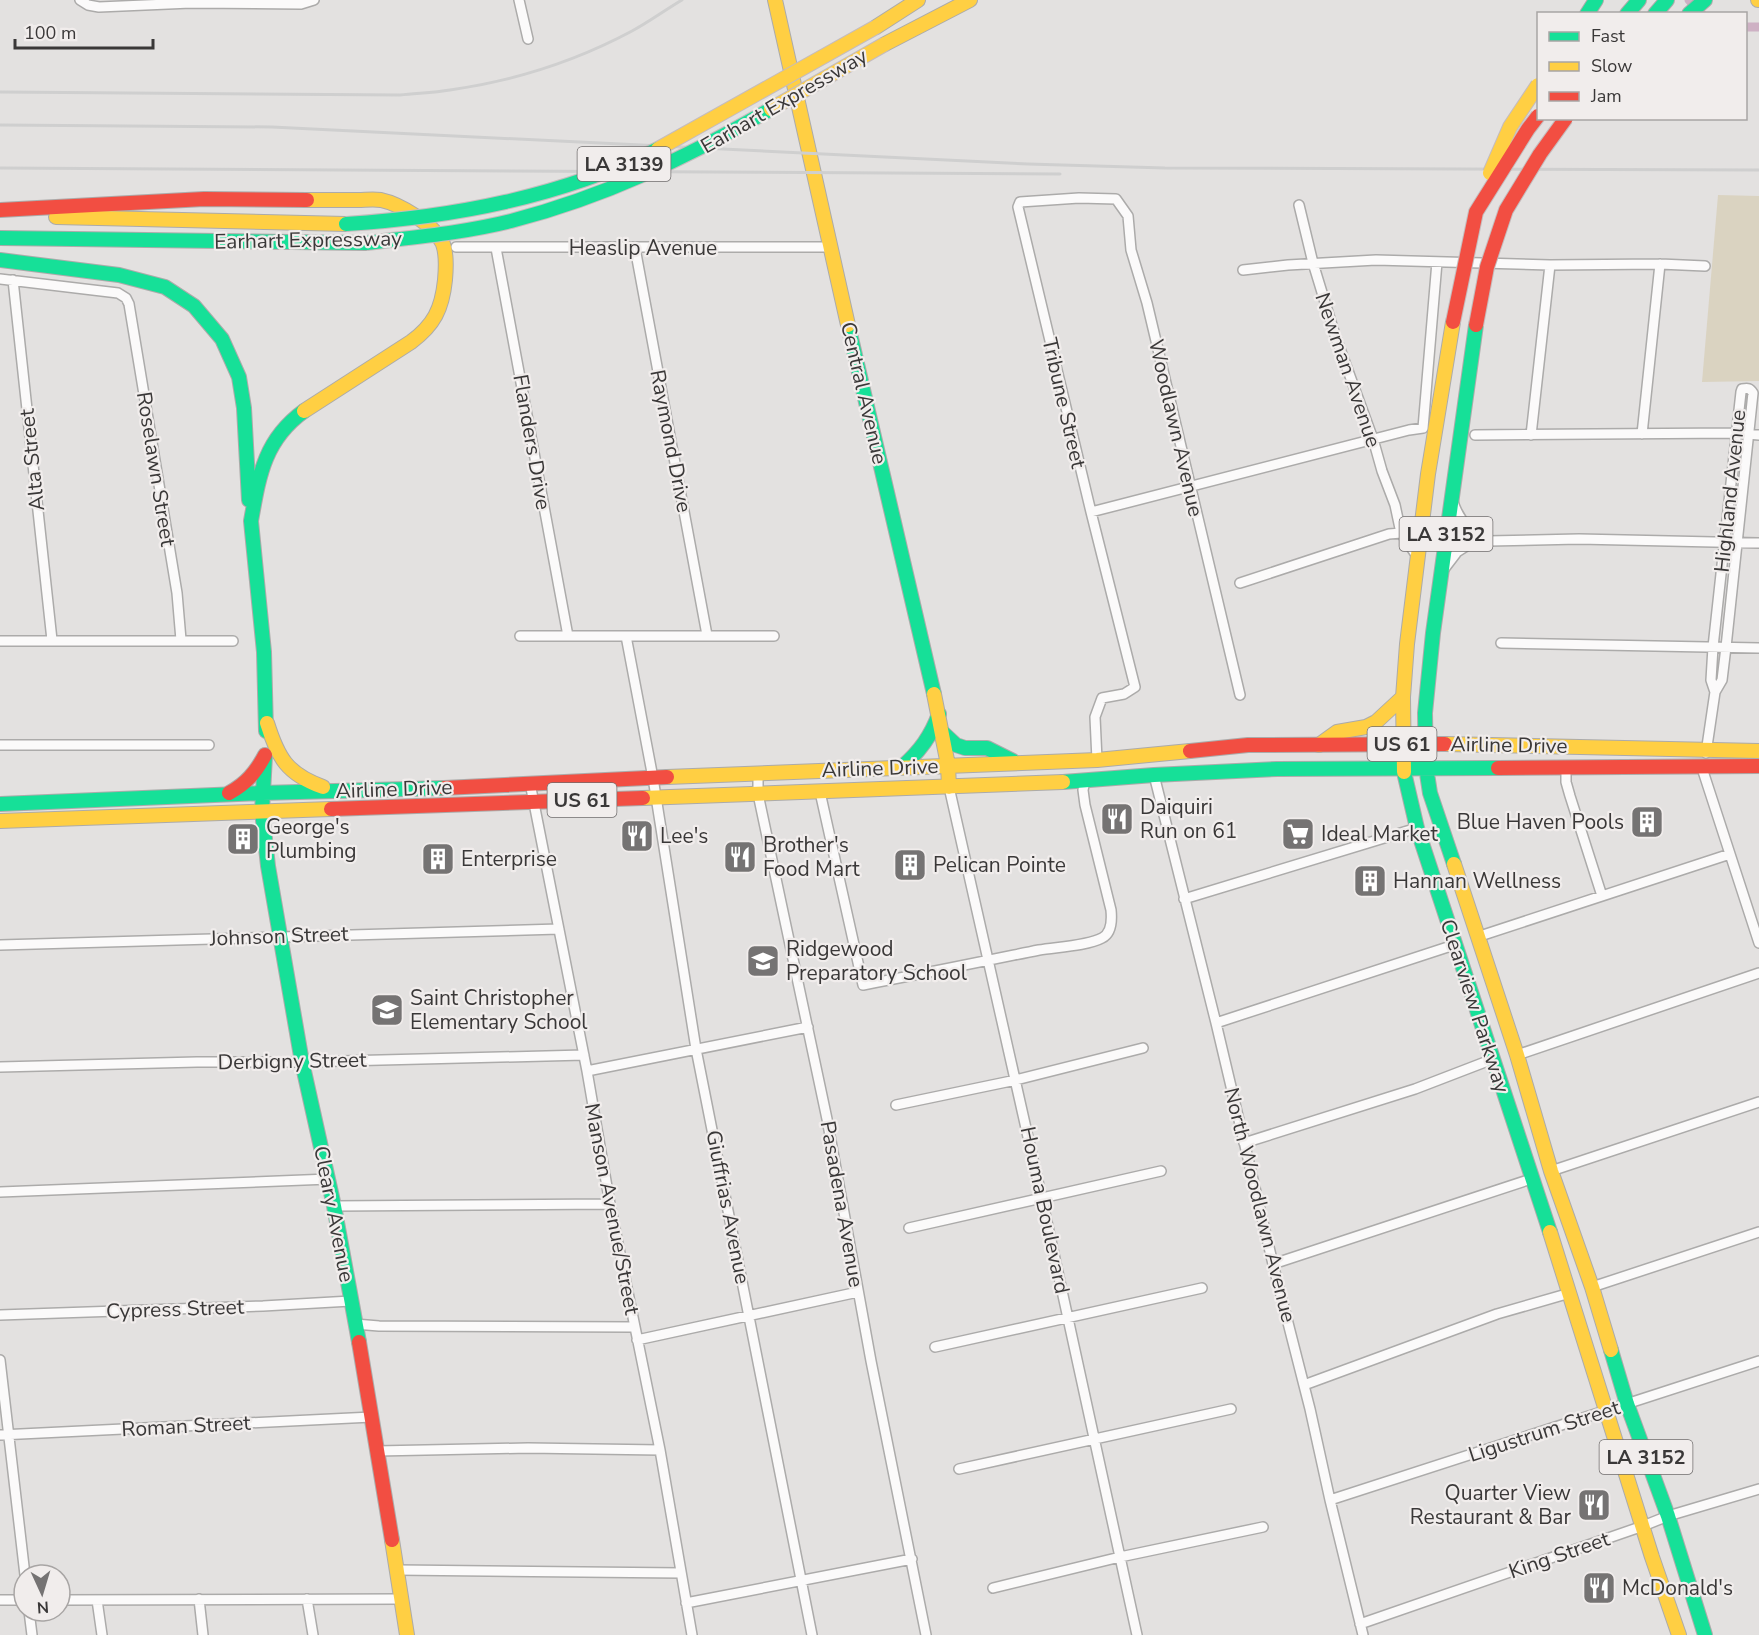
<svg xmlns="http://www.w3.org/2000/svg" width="1759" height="1635" font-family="'Nunito Sans',sans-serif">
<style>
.green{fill:#dad3c1}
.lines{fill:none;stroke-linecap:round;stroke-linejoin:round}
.canal{stroke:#ceb1c4;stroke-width:9}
.street-casing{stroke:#acabaa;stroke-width:12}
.fast-casing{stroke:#acabaa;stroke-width:16}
.slow-casing{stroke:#acabaa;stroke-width:16}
.jam-casing{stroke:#acabaa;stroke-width:16}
.street{stroke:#fbfafa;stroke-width:9}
.fast{stroke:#16e098;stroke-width:14}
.slow{stroke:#ffcf43;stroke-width:14}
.jam{stroke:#f24e42;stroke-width:14}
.rail{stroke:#cfcfcf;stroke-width:3}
.fast-bridge-casing{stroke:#c5bcbd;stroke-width:16;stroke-linecap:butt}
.slow-bridge-casing{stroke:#c5bcbd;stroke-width:16;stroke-linecap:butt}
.jam-bridge-casing{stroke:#c5bcbd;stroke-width:16;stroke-linecap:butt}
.fast-bridge{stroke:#16e098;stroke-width:14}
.slow-bridge{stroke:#ffcf43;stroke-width:14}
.jam-bridge{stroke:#f24e42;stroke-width:14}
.labels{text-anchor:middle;stroke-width:4.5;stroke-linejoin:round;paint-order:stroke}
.shield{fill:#f1edec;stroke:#716e6e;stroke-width:1.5}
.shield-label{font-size:20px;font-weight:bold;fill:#3a3838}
.street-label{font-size:21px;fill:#3a3838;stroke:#f1edec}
.poi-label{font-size:21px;fill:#3a3838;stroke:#f1edec;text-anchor:start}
</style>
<rect width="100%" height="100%" fill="#e3e1e0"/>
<path class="green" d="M 1718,195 L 1759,196 L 1759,381 L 1702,382 Z"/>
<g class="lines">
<path class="canal" d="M 1689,0 L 1702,14
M 1746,27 L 1759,27"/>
<g class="street-casing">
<path id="street" d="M 80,0 L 88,5 L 99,7 L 191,3 L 301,4 L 314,0
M 519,0 L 528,39
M 1299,205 L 1313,263 L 1335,335 L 1373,439 L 1382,471 L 1395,505 L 1401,533
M 456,247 L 830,247
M 496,248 L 568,636
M 635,248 L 707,635
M 1243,270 L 1288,265 L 1376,260 L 1550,265 L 1660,264 L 1705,266
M 0,279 L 118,293 L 126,298 L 129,304 L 177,593 L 181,640
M 13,280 L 52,640
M 1642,434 L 1660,264
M 1475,435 L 1736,433 L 1759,435
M 1531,435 L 1550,265
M 1453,502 C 1459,520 1470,533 1488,541
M 1091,512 L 1409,430 L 1423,428 L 1437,262
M 1444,569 L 1457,552 L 1468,545 L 1488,541 L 1579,539 L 1759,543
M 1240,583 L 1389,534 L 1401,533 L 1417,556
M 520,636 L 774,636
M 626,636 L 653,778 L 696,1049 L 812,1635
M 0,641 L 233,641
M 1501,643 L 1759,648
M 0,745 L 209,745
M 1706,753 L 1715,692 L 1722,680 L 1726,647 L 1753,393 C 1750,388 1748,388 1742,389 L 1741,392 L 1713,647 L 1711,680 L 1715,692
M 1097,760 L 1095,717 L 1102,698 L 1124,694 L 1135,687 L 1091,512 L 1018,207 L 1020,202 L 1079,198 L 1116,199 L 1128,216 L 1131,250 L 1147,303 L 1240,695
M 1701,765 L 1759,943
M 1566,766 L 1566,782 L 1570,796 L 1602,896
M 758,773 L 758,794 L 827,1119 L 871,1361 L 926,1635
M 1154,775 L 1216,1023 L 1273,1264 L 1310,1409 L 1330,1500 L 1363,1635
M 530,783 L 587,1071 L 610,1204 L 660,1450 L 692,1635
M 949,787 L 1042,1199 L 1137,1635
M 820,792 L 863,985 C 922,974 980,962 1039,950 C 1056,947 1087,946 1102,938 C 1112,933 1112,920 1111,910 L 1085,805 L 1083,790 L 1085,781
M 1184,899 L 1417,828
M 1477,937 L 1730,854
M 0,945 L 559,929
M 1216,1023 L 1454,945
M 1517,1055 L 1759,973
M 0,1067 L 197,1062 L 302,1062 L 584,1055
M 587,1071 L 808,1027
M 896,1105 L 1016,1080 L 1143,1048
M 1244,1143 L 1415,1089 L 1493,1059
M 1551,1171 L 1759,1102
M 0,1192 L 329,1179
M 334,1206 L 610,1204
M 909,1228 L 1161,1171
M 1273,1264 L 1531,1179
M 1592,1287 L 1759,1232
M 0,1315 L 263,1306 L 351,1301
M 355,1324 L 379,1326 L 634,1327
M 637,1340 L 858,1292
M 935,1347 L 1202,1288
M 0,1360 L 25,1575
M 1304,1385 L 1497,1314 L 1570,1293
M 0,1435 L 372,1417
M 377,1451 L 528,1448 L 660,1450
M 959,1469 L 1231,1409
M 1330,1500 L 1759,1361
M 397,1570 L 681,1573
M 993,1588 L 1120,1557 L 1263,1527
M 199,1599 L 203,1635
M 307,1599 L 313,1635
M 0,1600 L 24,1600
M 60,1600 L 401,1599
M 97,1600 L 102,1635
M 686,1603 L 912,1559
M 29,1611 L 32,1635
M 1360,1624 L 1643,1526 L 1668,1516 L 1759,1489"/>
</g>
<g class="fast-casing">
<path id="fast" d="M 1587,14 L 1596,0
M 1627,14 L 1639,0
M 1655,14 L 1667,0
M 1689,14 L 1705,0
M 0,238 L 366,243
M 0,260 L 119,275 L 165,287 L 194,306 L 222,339 L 239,377 L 244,408 L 249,500
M 848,325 L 934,694
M 251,521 L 264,652 L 266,731
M 251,521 C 259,476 264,440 304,411
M 942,732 L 956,745 L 965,748 L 987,748 L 1013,761
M 265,756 L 262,811 L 268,866 L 302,1062 L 334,1206 L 359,1342
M 902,767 C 920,751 931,736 939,714
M 1404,772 L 1417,828 L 1550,1232
M 1063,782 L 1154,775 L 1277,769 L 1498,768
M 0,804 L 262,793 L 444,788
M 1454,864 L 1430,793 L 1426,767 L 1425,713 L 1433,633 L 1476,325
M 1611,1350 L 1627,1404 L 1668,1516 L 1705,1635"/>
</g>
<g class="slow-casing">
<path id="slow" d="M 775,0 L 848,325
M 1758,0 L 1759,0
M 876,27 L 918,0
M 885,44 L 970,0
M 56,217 L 346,224
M 304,411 L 411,342 C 434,325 442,309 445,280 C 446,269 447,255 443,244 C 435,225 400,204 381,200 C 373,199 365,200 358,200 C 341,200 324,200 307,200
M 934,694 L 948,765 L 949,787
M 267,723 C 278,758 287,774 323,787
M 1445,744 L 1759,751
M 1319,745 L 1337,732 L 1366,727 L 1376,722 L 1403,697
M 1404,772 L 1403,697 L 1407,644 L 1428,474 L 1453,322
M 667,777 L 1097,760 L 1190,751
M 643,798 L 1063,782
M 0,821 L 331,809
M 1454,864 L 1517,1055 L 1551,1171 L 1592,1287 L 1611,1350
M 1550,1232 L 1652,1557 L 1679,1635
M 392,1540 L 407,1635"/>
</g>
<g class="jam-casing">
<path id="jam" d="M 0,210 L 204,199 L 307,200
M 1190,751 L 1248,745 L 1445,744
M 1498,768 L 1759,766
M 444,788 L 667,777
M 229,793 C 246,784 256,772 265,755
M 331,809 L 643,798
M 359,1342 L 392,1540"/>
</g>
<use href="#street" class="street"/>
<use href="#fast" class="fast"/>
<use href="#slow" class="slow"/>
<use href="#jam" class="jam"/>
<path class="rail" d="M 0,92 L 400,95 C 416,93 433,93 450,90 C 513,81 576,61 632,31 C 649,22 665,10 682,0
M 0,125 L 272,127 L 1028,164 L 1165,168 L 1759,170
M 0,168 L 1060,174"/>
<g class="fast-bridge-casing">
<path id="fast-bridge" d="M 346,224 C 454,217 560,197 658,149
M 366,243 C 415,237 463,233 511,221 C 604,197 688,157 771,109"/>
</g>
<g class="slow-bridge-casing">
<path id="slow-bridge" d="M 771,109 L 885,44
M 658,149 L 876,27
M 1490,173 L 1510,127 L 1538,85"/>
</g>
<g class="jam-bridge-casing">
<path id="jam-bridge" d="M 1453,322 L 1476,212 L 1528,129 L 1538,116
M 1476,325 L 1487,267 L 1506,210 L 1540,154 L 1566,118"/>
</g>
<use href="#fast-bridge" class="fast-bridge"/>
<use href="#slow-bridge" class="slow-bridge"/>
<use href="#jam-bridge" class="jam-bridge"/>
</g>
<defs>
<g id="restaurant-square" transform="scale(1.725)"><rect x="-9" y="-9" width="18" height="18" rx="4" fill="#757373" stroke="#f1edec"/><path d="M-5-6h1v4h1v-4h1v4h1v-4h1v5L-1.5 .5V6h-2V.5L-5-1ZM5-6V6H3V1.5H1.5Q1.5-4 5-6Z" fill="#fff"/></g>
<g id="building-square" transform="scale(1.725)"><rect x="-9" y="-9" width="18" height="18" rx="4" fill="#757373" stroke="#f1edec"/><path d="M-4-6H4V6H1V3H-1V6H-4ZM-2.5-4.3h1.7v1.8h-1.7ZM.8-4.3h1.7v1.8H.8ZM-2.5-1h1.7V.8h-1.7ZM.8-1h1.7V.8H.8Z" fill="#fff"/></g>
<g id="supermarket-square" transform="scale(1.725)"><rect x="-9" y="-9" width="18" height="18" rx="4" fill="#757373" stroke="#f1edec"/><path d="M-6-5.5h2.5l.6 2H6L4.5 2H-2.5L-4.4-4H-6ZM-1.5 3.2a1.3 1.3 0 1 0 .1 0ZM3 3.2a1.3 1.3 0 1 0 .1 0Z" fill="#fff"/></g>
<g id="school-square" transform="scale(1.725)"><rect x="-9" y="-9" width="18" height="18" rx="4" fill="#757373" stroke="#f1edec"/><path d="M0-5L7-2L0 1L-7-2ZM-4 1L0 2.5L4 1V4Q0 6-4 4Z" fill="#fff"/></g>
</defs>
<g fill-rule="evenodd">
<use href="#restaurant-square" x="1117" y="819"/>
<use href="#building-square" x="1647" y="822"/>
<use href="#supermarket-square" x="1298" y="834"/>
<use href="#restaurant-square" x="637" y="836"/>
<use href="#building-square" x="243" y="839"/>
<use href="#restaurant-square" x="740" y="857"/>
<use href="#building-square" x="438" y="859"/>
<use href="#building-square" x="910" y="865"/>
<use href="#building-square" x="1370" y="881"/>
<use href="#school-square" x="763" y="961"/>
<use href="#school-square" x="387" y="1010"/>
<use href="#restaurant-square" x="1594" y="1505"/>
<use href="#restaurant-square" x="1599" y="1588"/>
</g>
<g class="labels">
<g class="shield">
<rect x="577.5" y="147" width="93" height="34" rx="4.5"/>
<rect x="1399.5" y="517" width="93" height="34" rx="4.5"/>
<rect x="1367.5" y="727" width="69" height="34" rx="4.5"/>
<rect x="547.5" y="783" width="69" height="34" rx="4.5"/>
<rect x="1599.5" y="1440" width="93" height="34" rx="4.5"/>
</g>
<g class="shield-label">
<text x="624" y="171">LA 3139</text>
<text x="1446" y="541">LA 3152</text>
<text x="1402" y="751">US 61</text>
<text x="582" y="807">US 61</text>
<text x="1646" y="1464">LA 3152</text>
</g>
<g class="street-label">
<text transform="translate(784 101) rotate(-30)" y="7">Earhart Expressway</text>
<text transform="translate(308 240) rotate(-1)" y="7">Earhart Expressway</text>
<text x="643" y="255">Heaslip Avenue</text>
<text transform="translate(1348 370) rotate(71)" y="7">Newman Avenue</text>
<text transform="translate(864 393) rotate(77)" y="7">Central Avenue</text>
<text transform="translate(1064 403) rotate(77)" y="7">Tribune Street</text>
<text transform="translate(1176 428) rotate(77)" y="7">Woodlawn Avenue</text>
<text transform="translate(671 441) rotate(79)" y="7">Raymond Drive</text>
<text transform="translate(532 442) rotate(80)" y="7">Flanders Drive</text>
<text transform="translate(32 460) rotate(-96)" y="7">Alta Street</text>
<text transform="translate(156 469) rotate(81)" y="7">Roselawn Street</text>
<text transform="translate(1730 491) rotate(-84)" y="7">Highland Avenue</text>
<text transform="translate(1509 745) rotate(1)" y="7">Airline Drive</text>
<text transform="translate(880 768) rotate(-2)" y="7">Airline Drive</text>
<text transform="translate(394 789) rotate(-2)" y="7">Airline Drive</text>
<text transform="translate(279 936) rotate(-2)" y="7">Johnson Street</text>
<text transform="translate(1475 1006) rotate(72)" y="7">Clearview Parkway</text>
<text transform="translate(292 1061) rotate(-1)" y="7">Derbigny Street</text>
<text transform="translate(842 1204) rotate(80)" y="7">Pasadena Avenue</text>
<text transform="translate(1260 1205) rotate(76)" y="7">North Woodlawn Avenue</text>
<text transform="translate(728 1207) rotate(79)" y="7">Giuffrias Avenue</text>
<text transform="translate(612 1209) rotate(79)" y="7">Manson Avenue/Street</text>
<text transform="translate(1045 1210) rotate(78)" y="7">Houma Boulevard</text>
<text transform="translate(334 1214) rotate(79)" y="7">Cleary Avenue</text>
<text transform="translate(175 1309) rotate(-2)" y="7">Cypress Street</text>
<text transform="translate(186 1426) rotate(-3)" y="7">Roman Street</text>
<text transform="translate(1544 1431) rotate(-18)" y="7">Ligustrum Street</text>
<text transform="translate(1559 1555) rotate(-19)" y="7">King Street</text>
</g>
<g class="poi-label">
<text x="1140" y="814">Daiquiri<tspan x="1140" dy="24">Run on 61</tspan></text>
<text x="1624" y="829" text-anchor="end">Blue Haven Pools</text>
<text x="266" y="834">George's<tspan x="266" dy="24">Plumbing</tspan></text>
<text x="1321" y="841">Ideal Market</text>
<text x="660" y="843">Lee's</text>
<text x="763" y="852">Brother's<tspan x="763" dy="24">Food Mart</tspan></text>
<text x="461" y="866">Enterprise</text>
<text x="933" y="872">Pelican Pointe</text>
<text x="1393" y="888">Hannan Wellness</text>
<text x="786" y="956">Ridgewood<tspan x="786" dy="24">Preparatory School</tspan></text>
<text x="410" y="1005">Saint Christopher<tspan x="410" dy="24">Elementary School</tspan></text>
<text x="1571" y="1500" text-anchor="end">Quarter View<tspan x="1571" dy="24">Restaurant &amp; Bar</tspan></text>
<text x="1622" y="1595">McDonald's</text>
</g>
</g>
<rect x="1537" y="12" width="210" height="108" fill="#f1edec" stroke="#a8a5a4" stroke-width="1.5"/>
<rect x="1549" y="32" width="30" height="9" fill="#16e098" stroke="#a8a5a4" stroke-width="1.5"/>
<text x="1591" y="42" font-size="18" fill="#3a3838">Fast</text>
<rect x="1549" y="62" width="30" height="9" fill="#ffcf43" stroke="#a8a5a4" stroke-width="1.5"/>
<text x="1591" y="72" font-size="18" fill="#3a3838">Slow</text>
<rect x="1549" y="92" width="30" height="9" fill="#f24e42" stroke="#a8a5a4" stroke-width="1.5"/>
<text x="1591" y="102" font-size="18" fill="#3a3838">Jam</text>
<g transform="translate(42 1593) rotate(176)"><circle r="28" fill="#f1edec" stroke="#a8a5a4" stroke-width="1.5"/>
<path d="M0-4.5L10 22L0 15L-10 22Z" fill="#757373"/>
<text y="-9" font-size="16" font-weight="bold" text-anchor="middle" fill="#3a3838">N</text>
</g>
<path d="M15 39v9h138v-9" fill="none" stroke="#3a3838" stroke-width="3"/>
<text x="24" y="39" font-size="18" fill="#3a3838" stroke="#f1edec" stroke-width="4.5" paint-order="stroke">100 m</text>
</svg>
